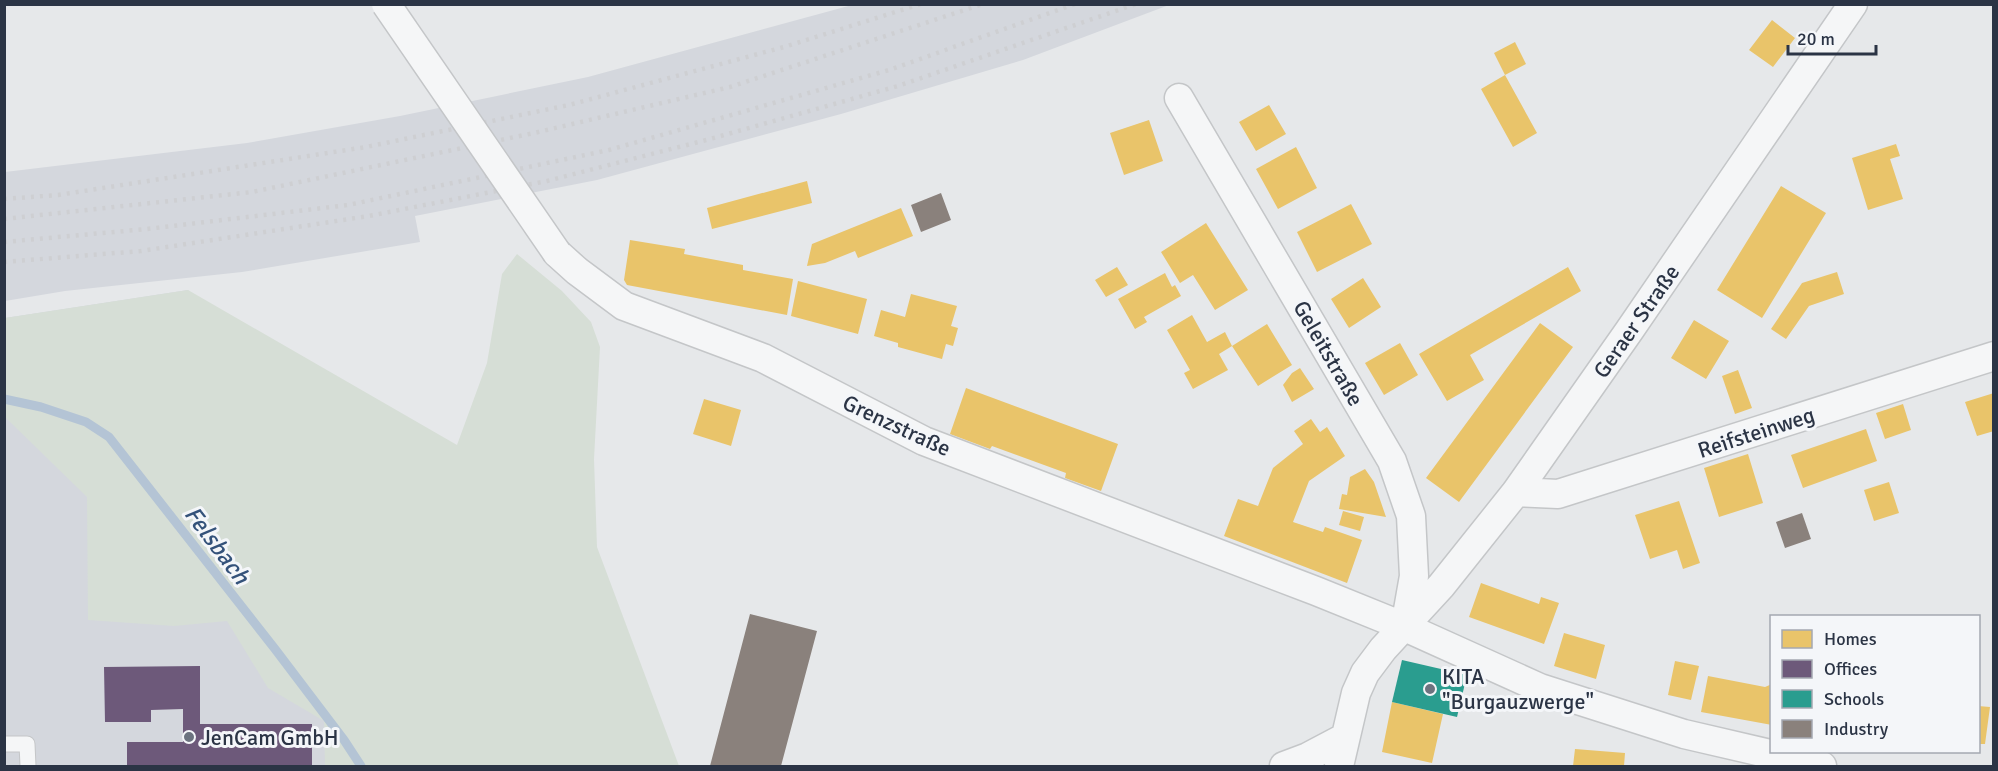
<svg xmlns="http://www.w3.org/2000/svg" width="1998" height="771" font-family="Signika,sans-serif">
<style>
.built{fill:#d4d7dd}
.green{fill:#d6ded6}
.homes{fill:#e9c46a}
.offices{fill:#6d597a}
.schools{fill:#2a9d8f}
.industry{fill:#8a817c}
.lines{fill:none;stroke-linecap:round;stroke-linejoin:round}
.stream{stroke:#b4c4d5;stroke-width:9}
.service-casing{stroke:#c4c6c8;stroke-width:17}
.minor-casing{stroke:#c4c6c8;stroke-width:31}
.service{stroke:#f5f6f7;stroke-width:15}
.minor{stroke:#f5f6f7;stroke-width:28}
.rail{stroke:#cecfd2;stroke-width:4.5;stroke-dasharray:3 6;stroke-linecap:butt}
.minor-bridge-casing{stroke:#c4c6c8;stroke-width:31;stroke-linecap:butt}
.minor-bridge{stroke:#f5f6f7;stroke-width:28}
.poi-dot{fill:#6c737f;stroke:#f4f6f9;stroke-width:2}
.labels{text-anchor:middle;stroke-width:6;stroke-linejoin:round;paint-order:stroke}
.street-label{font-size:22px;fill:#2b3445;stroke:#f4f6f9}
.poi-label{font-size:22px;fill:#2b3445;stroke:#f4f6f9;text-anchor:start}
.water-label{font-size:24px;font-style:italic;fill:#34527a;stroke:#f4f6f9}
</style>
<rect width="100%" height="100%" fill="#e6e8ea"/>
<path class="built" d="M 852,5 L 1169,5 L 1023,60 L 841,114 L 597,180 L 415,216 L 420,242 L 242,272 L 65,291 L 5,301 L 5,172 L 247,143 L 400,116 L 588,77 Z
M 188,290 L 468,766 L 5,766 L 5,318 Z"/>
<path class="green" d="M 517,254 L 562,291 L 591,322 L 600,347 L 594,459 L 597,547 L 679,766 L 325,766 L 324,721 L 268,688 L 227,621 L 174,626 L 88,620 L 87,497 L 5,417 L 5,318 L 188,290 L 457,445 L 487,363 L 502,274 Z"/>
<path class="homes" d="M 1772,20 L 1795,38 L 1773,67 L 1749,50 Z
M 1515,42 L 1526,64 L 1505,75 L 1494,53 Z
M 1505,75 L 1537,133 L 1513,147 L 1481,89 Z
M 1269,105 L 1286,134 L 1256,151 L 1239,122 Z
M 1149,120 L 1163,161 L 1124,175 L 1110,133 Z
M 1896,144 L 1900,156 L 1890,159 L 1903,199 L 1868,210 L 1852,158 Z
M 1296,147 L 1317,188 L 1278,209 L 1256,169 Z
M 807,181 L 812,203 L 712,229 L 707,208 Z
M 1781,186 L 1826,213 L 1762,318 L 1717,290 Z
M 1351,204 L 1372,244 L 1317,272 L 1297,232 Z
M 901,208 L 913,236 L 858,258 L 855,251 L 825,263 L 807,266 L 812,244 Z
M 1206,223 L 1248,290 L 1215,310 L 1193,275 L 1180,283 L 1161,252 Z
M 630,240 L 685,249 L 684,254 L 743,265 L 743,270 L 793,279 L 787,315 L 627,285 L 624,280 Z
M 1117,267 L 1128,285 L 1106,297 L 1095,280 Z
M 1568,267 L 1581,291 L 1470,355 L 1484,380 L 1447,401 L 1419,354 Z
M 1837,272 L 1844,294 L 1809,306 L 1786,339 L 1771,329 L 1802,283 Z
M 1165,273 L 1172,287 L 1175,285 L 1181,296 L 1144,317 L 1147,322 L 1135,329 L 1118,299 Z
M 1363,278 L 1381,307 L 1349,328 L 1331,299 Z
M 798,281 L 867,299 L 858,334 L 791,316 Z
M 911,294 L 957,306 L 951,326 L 958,328 L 953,346 L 946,344 L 942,359 L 898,347 L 898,343 L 874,336 L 881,310 L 905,317 Z
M 1192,315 L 1207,342 L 1225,332 L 1232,346 L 1219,354 L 1228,370 L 1193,389 L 1184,373 L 1190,370 L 1167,330 Z
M 1694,320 L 1729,341 L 1706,379 L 1671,358 Z
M 1540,323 L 1573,347 L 1459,502 L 1426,478 Z
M 1267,324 L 1292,365 L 1258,386 L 1232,346 Z
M 1400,343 L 1418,375 L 1384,395 L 1365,363 Z
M 1300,368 L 1314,389 L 1292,402 L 1283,385 L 1292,373 Z
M 1738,370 L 1752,408 L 1735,414 L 1722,376 Z
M 966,388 L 1118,444 L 1101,491 L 1065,478 L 1066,473 L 992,446 L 990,449 L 950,434 Z
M 1994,393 L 1994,431 L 1977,436 L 1965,402 Z
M 704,399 L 741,410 L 731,446 L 693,434 Z
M 1903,404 L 1911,430 L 1885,439 L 1876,413 Z
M 1311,419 L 1320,432 L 1327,427 L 1345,456 L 1309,481 L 1293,522 L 1323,532 L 1325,527 L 1362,540 L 1347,583 L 1224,536 L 1238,499 L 1258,506 L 1273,468 L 1303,444 L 1294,431 Z
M 1866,429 L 1877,461 L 1803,488 L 1791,455 Z
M 1748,454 L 1763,503 L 1719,517 L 1704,468 Z
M 1365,469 L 1374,482 L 1386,517 L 1339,509 L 1342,494 L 1347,495 L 1350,477 Z
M 1889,482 L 1899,513 L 1874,521 L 1864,490 Z
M 1679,501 L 1700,563 L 1683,569 L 1677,550 L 1650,559 L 1635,515 Z
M 1343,511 L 1364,517 L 1360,531 L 1339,525 Z
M 1481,583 L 1539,604 L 1541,597 L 1559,603 L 1544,644 L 1469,617 Z
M 1564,633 L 1605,645 L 1596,679 L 1554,666 Z
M 1675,661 L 1699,666 L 1691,700 L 1668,695 Z
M 1708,676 L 1765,687 L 1772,684 L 1772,725 L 1701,712 Z
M 1392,702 L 1443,714 L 1432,763 L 1382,752 Z
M 1978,706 L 1990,707 L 1985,744 L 1978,744 Z
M 1575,749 L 1625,753 L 1624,766 L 1573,766 Z"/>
<path class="offices" d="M 200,666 L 200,724 L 312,724 L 312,766 L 127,766 L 127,742 L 183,742 L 183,709 L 151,710 L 151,722 L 105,722 L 104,667 Z"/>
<path class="schools" d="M 1402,660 L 1467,675 L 1457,717 L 1392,702 Z"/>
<path class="industry" d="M 941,193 L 951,220 L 921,232 L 911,205 Z
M 1802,513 L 1811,539 L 1785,548 L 1776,522 Z
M 750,614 L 817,631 L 781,766 L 710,766 Z"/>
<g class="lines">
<path class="stream" d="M 4,399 L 41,407 L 86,422 L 109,437 L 275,649 L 344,740 L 361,766"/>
<g class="service-casing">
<path id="service" d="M 4,744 L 27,744 L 28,766"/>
</g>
<g class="minor-casing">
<path id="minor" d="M 1179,98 L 1392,461 L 1411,516 L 1414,576 L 1405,627
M 557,253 L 577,271 L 624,306 L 763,358 L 924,441 L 1316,591 L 1405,627 L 1540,688 L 1684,734 L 1822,766
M 1516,492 L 1558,494 L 1994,356
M 1284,766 L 1308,757 L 1344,738
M 1339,766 L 1356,693 L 1365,673 L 1383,649 L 1441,586 L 1516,492 L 1629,331 L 1853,4"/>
</g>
<use href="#service" class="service"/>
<use href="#minor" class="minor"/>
<path class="rail" d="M 4,199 L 58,195 L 366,147 L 569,105 L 784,47 L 921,4
M 4,219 L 252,192 L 534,133 L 730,87 L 983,4
M 4,242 L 147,229 L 348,205 L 609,150 L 889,70 L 1075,4
M 4,262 L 141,251 L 369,216 L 547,181 L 710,139 L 898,86 L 1136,4"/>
<g class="minor-bridge-casing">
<path id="minor-bridge" d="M 386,4 L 557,253"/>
</g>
<use href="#minor-bridge" class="minor-bridge"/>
</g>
<g class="poi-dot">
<circle cx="1430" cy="689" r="6"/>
<circle cx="189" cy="737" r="6"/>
</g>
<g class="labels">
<g class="street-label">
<text transform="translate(1636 321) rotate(-55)" y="8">Geraer Straße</text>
<text transform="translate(1329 353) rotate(60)" y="8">Geleitstraße</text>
<text transform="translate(897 425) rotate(25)" y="8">Grenzstraße</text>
<text transform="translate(1756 432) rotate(-18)" y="8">Reifsteinweg</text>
</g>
<g class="poi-label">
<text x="1442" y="684">KITA<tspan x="1442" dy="25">"Burgauzwerge"</tspan></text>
<text x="201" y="745">JenCam GmbH</text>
</g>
<g class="water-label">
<text transform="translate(217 545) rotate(53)" y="8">Felsbach</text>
</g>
</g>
<rect width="1998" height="771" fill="none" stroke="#2b3445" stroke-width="12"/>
<rect x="1770" y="615" width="210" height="138" fill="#f4f6f9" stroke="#a4a8b1" stroke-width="1.5"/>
<rect x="1782" y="630" width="30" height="18" fill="#e9c46a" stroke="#a4a8b1" stroke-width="1.5"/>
<text x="1824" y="645" font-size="18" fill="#2b3445">Homes</text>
<rect x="1782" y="660" width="30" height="18" fill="#6d597a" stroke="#a4a8b1" stroke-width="1.5"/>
<text x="1824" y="675" font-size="18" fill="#2b3445">Offices</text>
<rect x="1782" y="690" width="30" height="18" fill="#2a9d8f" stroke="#a4a8b1" stroke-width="1.5"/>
<text x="1824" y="705" font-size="18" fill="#2b3445">Schools</text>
<rect x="1782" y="720" width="30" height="18" fill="#8a817c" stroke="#a4a8b1" stroke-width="1.5"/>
<text x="1824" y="735" font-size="18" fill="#2b3445">Industry</text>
<path d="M1788 45v9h88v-9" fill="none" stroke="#2b3445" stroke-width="3"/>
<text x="1797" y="45" font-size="18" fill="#2b3445" stroke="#f4f6f9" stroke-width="4.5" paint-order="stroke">20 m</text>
</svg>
